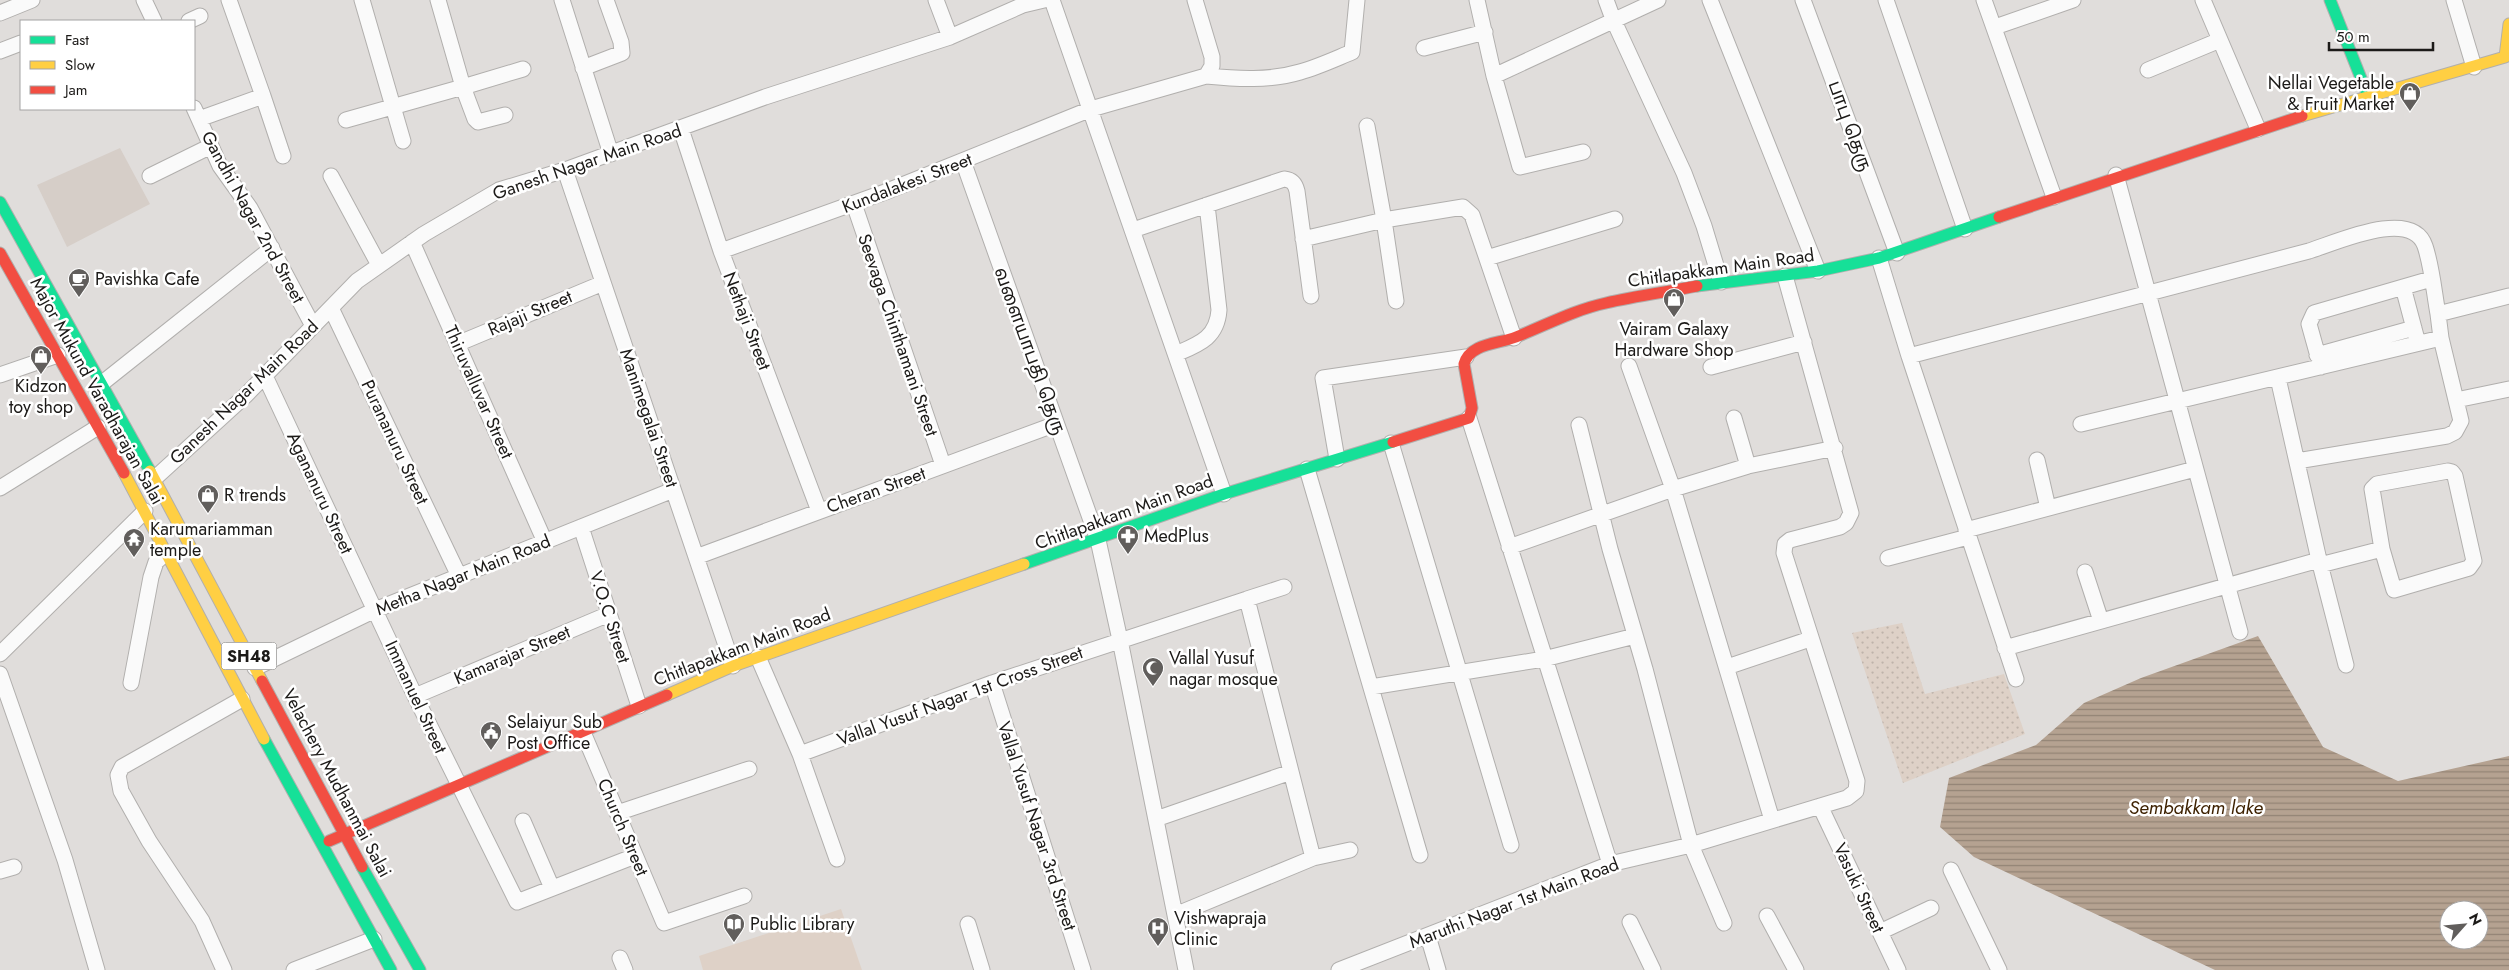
<svg xmlns="http://www.w3.org/2000/svg" width="2509" height="970" font-family="Jost,'Noto Sans Tamil',sans-serif">
<style>
.built{fill:#d6cec8}
.grass{fill:url(#grass-dots)}
.green{fill:#ded1c7}
.water{fill:url(#water-rules);fill-rule:evenodd}
.lines{fill:none;stroke-linecap:round;stroke-linejoin:round}
.street-casing{stroke:#b1afad;stroke-width:17}
.fast-casing{stroke:#b1afad;stroke-width:13}
.slow-casing{stroke:#b1afad;stroke-width:13}
.jam-casing{stroke:#b1afad;stroke-width:13}
.street{stroke:#fafafa;stroke-width:15}
.fast{stroke:#16e098;stroke-width:11}
.slow{stroke:#ffcf43;stroke-width:11}
.jam{stroke:#f24e42;stroke-width:11}
.labels{text-anchor:middle;stroke-width:5;stroke-linejoin:round;paint-order:stroke}
.shield{fill:#fff;stroke:#605f5d;stroke-width:1}
.shield-label{font-size:16px;font-weight:bold;fill:#1c1a18}
.poi-label{font-size:18px;fill:#1c1a18;stroke:#fff;text-anchor:start}
.street-label{font-size:18px;fill:#1c1a18;stroke:#fff}
.water-label{font-size:19px;font-style:italic;fill:#3e2202;stroke:#fff}
</style>
<defs>
<pattern id="grass-dots" width="8" height="8" patternUnits="userSpaceOnUse" patternTransform="scale(1.25)"><rect width="8" height="8" fill="#ded1c7"/><path d="M2 2h.1M6 6h.1" fill="none" stroke="#beb3aa" stroke-width="1.8" stroke-linecap="round"/></pattern>
<pattern id="water-rules" width="6" height="5" patternUnits="userSpaceOnUse" patternTransform="scale(1.25)"><rect width="6" height="5" fill="#b5a291"/><path d="M0 2.5h6" fill="none" stroke="#928375"/></pattern>
</defs>
<rect width="100%" height="100%" fill="#e0dddb"/>
<path class="built" d="M 120,148 L 150,204 L 67,247 L 37,185 Z"/>
<path class="grass" d="M 1902,623 L 1925,694 L 2004,674 L 2025,734 L 1903,783 L 1852,633 Z"/>
<path class="green" d="M 841,909 L 862,970 L 703,970 L 699,956 Z"/>
<path class="water" d="M 2258,636 L 2323,747 L 2398,781 L 2509,756 L 2509,970 L 2215,970 L 1974,857 L 1940,827 L 1949,778 L 2036,745 L 2084,703 L 2141,678 ZM 2449,910 L 2479,910 L 2479,940 L 2449,940 Z"/>
<g class="lines">
<g class="street-casing">
<path id="street" d="M 144,0 L 154,21
M 362,0 L 403,141
M 562,0 L 611,154
M 936,0 L 950,37
M 1052,0 L 1224,494
M 1477,0 L 1494,76 L 1520,167 L 1583,152
M 1606,0 L 1613,19 L 1684,173 L 1704,226 L 1721,282
M 1710,0 L 1818,271
M 1803,0 L 1897,253
M 1886,0 L 1965,229
M 1984,0 L 2054,197
M 2203,0 L 2258,129
M 2454,0 L 2474,67
M 0,13 L 32,0
M 189,21 L 200,16
M 1995,27 L 2073,0
M 1424,48 L 1485,32
M 0,51 L 21,43
M 583,68 L 622,53 L 621,42 L 606,0
M 2148,70 L 2220,40
M 1206,76 C 1237,79 1270,81 1300,72 C 1318,67 1335,59 1352,52 L 1357,0
M 1494,76 L 1658,0
M 263,96 L 283,156
M 194,108 L 220,166 L 250,208 L 313,326
M 505,115 L 478,122 L 475,119 L 463,87 L 523,69
M 199,119 L 263,96 L 229,0
M 346,120 L 463,87 L 438,0
M 1367,126 L 1384,220 L 1396,301
M 681,129 L 721,251 L 819,511
M 963,161 L 1098,540 L 1120,640 L 1186,970
M 565,170 L 733,666
M 2116,175 L 2240,632
M 150,176 L 211,146
M 331,176 L 379,265
M 854,204 L 943,465
M 1133,230 L 1284,179 C 1292,180 1295,183 1297,191 L 1311,296
M 1303,239 L 1384,220 L 1463,207 L 1472,215 L 1514,338
M 412,242 L 545,542
M 721,251 L 885,192 L 1091,109 L 1206,76 L 1212,66 L 1212,57 L 1195,0
M 1487,258 L 1615,219
M 1879,258 L 1909,356 L 2016,679
M 2403,287 L 2416,336
M 331,308 L 459,576
M 457,344 L 603,283
M 1176,354 C 1199,344 1217,338 1219,310 L 1207,205
M 2317,355 L 2414,328
M 1909,356 L 2309,251 C 2335,243 2412,207 2425,246 C 2432,267 2434,292 2438,314
M 1629,366 L 1673,489 L 1772,820
M 1711,367 L 1804,342
M 2321,367 L 2309,324 L 2314,313 L 2431,279
M 0,375 L 58,355
M 265,376 L 415,696 L 517,902 L 635,856
M 2278,378 L 2319,560 L 2346,665
M 101,384 L 272,248
M 2456,400 L 2509,389
M 1469,418 L 1610,864
M 1734,418 L 1748,466
M 2081,424 L 2441,338 L 2438,314 L 2509,296
M 1579,425 L 1610,549 L 1645,669 L 1691,845 L 1724,923
M 1391,443 L 1511,845
M 1337,459 L 1323,378 L 1466,357
M 2037,460 L 2048,508
M 2297,461 L 2447,436 L 2455,432 L 2461,421 L 2441,338
M 1307,469 L 1420,855
M 2448,471 L 2452,472 L 2455,476 L 2474,561 L 2469,568 L 2394,590 L 2382,549 L 2372,489 L 2377,484 Z
M 154,479 L 245,396 L 357,281 L 424,234 L 499,190 L 565,170 L 765,97 L 950,37 L 1023,5 L 1044,0
M 0,488 L 98,427
M 581,527 L 639,706
M 1966,530 L 2195,469
M 1509,547 L 1673,489 L 1748,466 L 1835,448
M 696,557 L 1056,424
M 1888,558 L 1968,537
M 2320,565 L 2382,549
M 2085,572 L 2101,621
M 1247,599 L 1284,587
M 2005,648 L 2319,560
M 0,654 L 145,511
M 758,657 L 800,754 L 837,859
M 1727,667 L 1810,639
M 255,668 L 375,610 L 673,490
M 0,674 L 65,860 L 97,970
M 131,683 L 151,577 L 156,562 L 166,553
M 992,683 L 1083,970
M 1371,687 L 1544,659 L 1635,636
M 415,696 L 609,614
M 582,730 L 664,923 L 744,896
M 800,754 L 992,683 L 1247,599 L 1313,858
M 1820,806 L 1898,970
M 617,813 L 749,769
M 1156,819 L 1291,772
M 523,821 L 552,888
M 1951,870 L 1999,970
M 0,871 L 14,867
M 1175,915 L 1313,858 L 1350,850
M 1767,916 L 1796,970
M 1630,922 L 1653,970
M 968,924 L 982,970
M 1880,932 L 1931,908
M 1428,936 L 1438,970
M 620,958 L 625,970
M 224,970 L 202,921 L 149,841 L 121,791 L 118,775 L 122,767 L 242,699
M 294,970 L 374,939
M 1339,970 L 1610,864 L 1691,845 L 1847,798 L 1856,791 L 1857,781 L 1784,553 L 1785,544 L 1790,540 L 1840,527 L 1846,523 L 1851,513 L 1785,276"/>
</g>
<g class="fast-casing">
<path id="fast" d="M 2330,0 L 2368,96
M 0,202 L 150,471
M 1697,286 L 1818,271 L 1879,258 L 1999,217
M 1024,564 L 1224,494 L 1393,442
M 264,739 L 391,970
M 362,867 L 420,970"/>
</g>
<g class="slow-casing">
<path id="slow" d="M 2302,116 L 2505,57 L 2509,24
M 150,471 L 262,681
M 124,473 L 264,739
M 667,695 L 733,666 L 1024,564"/>
</g>
<g class="jam-casing">
<path id="jam" d="M 1999,217 L 2302,116
M 0,253 L 124,473
M 1393,442 L 1469,418 L 1472,408 L 1464,364 C 1470,343 1499,344 1516,337 C 1546,325 1574,310 1606,303 C 1636,296 1667,292 1697,286
M 262,681 L 362,867
M 329,841 L 667,695"/>
</g>
<use href="#street" class="street"/>
<use href="#fast" class="fast"/>
<use href="#slow" class="slow"/>
<use href="#jam" class="jam"/>
</g>
<defs>
<g id="shop-pin" transform="scale(1.125)"><path d="M0 17L-7.5 6A9.5 9.5 0 1 1 7.5 6Z" fill="#615e5c" stroke="#fff"/><path d="M-5-2.5h2.3a2.7 3.5 0 0 1 5.4 0H5L5.5 6h-11ZM-1.5-2.5h3a1.5 2.3 0 0 0-3 0Z" fill="#fff"/></g>
<g id="cafe-pin" transform="scale(1.125)"><path d="M0 17L-7.5 6A9.5 9.5 0 1 1 7.5 6Z" fill="#615e5c" stroke="#fff"/><path d="M-5.5-4.5H6V0H3Q3 3.5 0 3.5H-2.5Q-5.5 3.5-5.5 0ZM3-3.2v2h1.7v-2ZM-6 4.5H4V6H-6Z" fill="#fff"/></g>
<g id="pharmacy-pin" transform="scale(1.125)"><path d="M0 17L-7.5 6A9.5 9.5 0 1 1 7.5 6Z" fill="#615e5c" stroke="#fff"/><path d="M-2-6h4v4h4v4h-4v4h-4v-4h-4v-4h4Z" fill="#fff"/></g>
<g id="temple-pin" transform="scale(1.125)"><path d="M0 17L-7.5 6A9.5 9.5 0 1 1 7.5 6Z" fill="#615e5c" stroke="#fff"/><path d="M0-6L5-2H3V0L6.5 2.5H4V6H1.5V3h-3V6H-4V2.5H-6.5L-3 0V-2H-5Z" fill="#fff"/></g>
<g id="mosque-pin" transform="scale(1.125)"><path d="M0 17L-7.5 6A9.5 9.5 0 1 1 7.5 6Z" fill="#615e5c" stroke="#fff"/><path d="M3.5-4.9A6 6 0 1 0 3.5 4.9A5 5 0 1 1 3.5-4.9Z" fill="#fff"/></g>
<g id="civic-pin" transform="scale(1.125)"><path d="M0 17L-7.5 6A9.5 9.5 0 1 1 7.5 6Z" fill="#615e5c" stroke="#fff"/><path d="M-.6-6.5H3V-4.5H.6V-3L4-1V1h2V6H-6V1h2V-1L-.6-3ZM-1.2 2.5V6h2.4V2.5Z" fill="#fff"/></g>
<g id="library-pin" transform="scale(1.125)"><path d="M0 17L-7.5 6A9.5 9.5 0 1 1 7.5 6Z" fill="#615e5c" stroke="#fff"/><path d="M-6-4Q-3-5.5-.7-3.5V5Q-3 3-6 4ZM6-4Q3-5.5 .7-3.5V5Q3 3 6 4Z" fill="#fff"/></g>
<g id="hospital-pin" transform="scale(1.125)"><path d="M0 17L-7.5 6A9.5 9.5 0 1 1 7.5 6Z" fill="#615e5c" stroke="#fff"/><path d="M-5-5h3v3.5h4V-5h3V5h-3V1.5h-4V5h-3Z" fill="#fff"/></g>
</defs>
<g fill-rule="evenodd">
<use href="#shop-pin" x="2410" y="93"/>
<use href="#cafe-pin" x="79" y="279"/>
<use href="#shop-pin" x="1674" y="299"/>
<use href="#shop-pin" x="41" y="356"/>
<use href="#shop-pin" x="208" y="495"/>
<use href="#pharmacy-pin" x="1128" y="536"/>
<use href="#temple-pin" x="134" y="539"/>
<use href="#mosque-pin" x="1153" y="668"/>
<use href="#civic-pin" x="491" y="732"/>
<use href="#library-pin" x="734" y="924"/>
<use href="#hospital-pin" x="1158" y="928"/>
</g>
<g class="labels">
<rect class="shield" x="221.5" y="642.5" width="55" height="27" rx="4"/>
<g class="shield-label">
<text x="249" y="662">SH48</text>
</g>
<g class="poi-label">
<text x="2394" y="89" text-anchor="end">Nellai Vegetable<tspan x="2394" dy="21">&amp; Fruit Market</tspan></text>
<text x="95" y="285">Pavishka Cafe</text>
<text x="1674" y="335" text-anchor="middle">Vairam Galaxy<tspan x="1674" dy="21">Hardware Shop</tspan></text>
<text x="41" y="392" text-anchor="middle">Kidzon<tspan x="41" dy="21">toy shop</tspan></text>
<text x="224" y="501">R trends</text>
<text x="150" y="535">Karumariamman<tspan x="150" dy="21">temple</tspan></text>
<text x="1144" y="542">MedPlus</text>
<text x="1169" y="664">Vallal Yusuf<tspan x="1169" dy="21">nagar mosque</tspan></text>
<text x="507" y="728">Selaiyur Sub<tspan x="507" dy="21">Post Office</tspan></text>
<text x="1174" y="924">Vishwapraja<tspan x="1174" dy="21">Clinic</tspan></text>
<text x="750" y="930">Public Library</text>
</g>
<g class="street-label">
<text transform="translate(1850 126) rotate(70)" y="6">பாபு தெரு</text>
<text transform="translate(587 162) rotate(-19)" y="6">Ganesh Nagar Main Road</text>
<text transform="translate(907 183) rotate(-21)" y="6">Kundalakesi Street</text>
<text transform="translate(253 217) rotate(61)" y="6">Gandhi Nagar 2nd Street</text>
<text transform="translate(1721 268) rotate(-8)" y="6">Chitlapakkam Main Road</text>
<text transform="translate(530 313) rotate(-23)" y="6">Rajaji Street</text>
<text transform="translate(747 321) rotate(69)" y="6">Nethaji Street</text>
<text transform="translate(898 335) rotate(71)" y="6">Seevaga Chinthamani Street</text>
<text transform="translate(1030 351) rotate(70)" y="6">வளையாபதி தெரு</text>
<text transform="translate(97 391) rotate(61)" y="6">Major Mukund Varadharajan Salai</text>
<text transform="translate(244 392) rotate(-44)" y="6">Ganesh Nagar Main Road</text>
<text transform="translate(479 392) rotate(66)" y="6">Thiruvalluvar Street</text>
<text transform="translate(649 418) rotate(71)" y="6">Manimegalai Street</text>
<text transform="translate(395 442) rotate(65)" y="6">Purananuru Street</text>
<text transform="translate(876 490) rotate(-20)" y="6">Cheran Street</text>
<text transform="translate(320 493) rotate(65)" y="6">Agananuru Street</text>
<text transform="translate(1124 512) rotate(-20)" y="6">Chitlapakkam Main Road</text>
<text transform="translate(463 575) rotate(-22)" y="6">Metha Nagar Main Road</text>
<text transform="translate(610 617) rotate(72)" y="6">V.O.C Street</text>
<text transform="translate(742 647) rotate(-21)" y="6">Chitlapakkam Main Road</text>
<text transform="translate(512 655) rotate(-23)" y="6">Kamarajar Street</text>
<text transform="translate(960 696) rotate(-20)" y="6">Vallal Yusuf Nagar 1st Cross Street</text>
<text transform="translate(416 697) rotate(65)" y="6">Immanuel Street</text>
<text transform="translate(337 783) rotate(62)" y="6">Velachery Mudhanmai Salai</text>
<text transform="translate(1037 826) rotate(72)" y="6">Vallal Yusuf Nagar 3rd Street</text>
<text transform="translate(623 827) rotate(67)" y="6">Church Street</text>
<text transform="translate(1859 888) rotate(65)" y="6">Vasuki Street</text>
<text transform="translate(1514 903) rotate(-21)" y="6">Maruthi Nagar 1st Main Road</text>
</g>
<g class="water-label">
<text x="2196" y="814">Sembakkam lake</text>
</g>
</g>
<rect x="20" y="20" width="175" height="90" fill="#ffffff" stroke="#a4a3a3"/>
<rect x="30" y="36" width="25" height="8" fill="#16e098" stroke="#a4a3a3"/>
<text x="65" y="45" font-size="15" fill="#1c1a18">Fast</text>
<rect x="30" y="61" width="25" height="8" fill="#ffcf43" stroke="#a4a3a3"/>
<text x="65" y="70" font-size="15" fill="#1c1a18">Slow</text>
<rect x="30" y="86" width="25" height="8" fill="#f24e42" stroke="#a4a3a3"/>
<text x="65" y="95" font-size="15" fill="#1c1a18">Jam</text>
<g transform="translate(2464 925) rotate(63)"><circle r="24" fill="#ffffff" stroke="#a4a3a3"/>
<path d="M0-4L9 19L0 12L-9 19Z" fill="#615e5c"/>
<text y="-8" font-size="14" font-weight="bold" text-anchor="middle" fill="#1c1a18">N</text>
</g>
<path d="M2329 42v8h104v-8" fill="none" stroke="#1c1a18" stroke-width="2.5"/>
<text x="2336" y="42" font-size="15" fill="#1c1a18" stroke="#ffffff" stroke-width="4" paint-order="stroke">50 m</text>
</svg>
